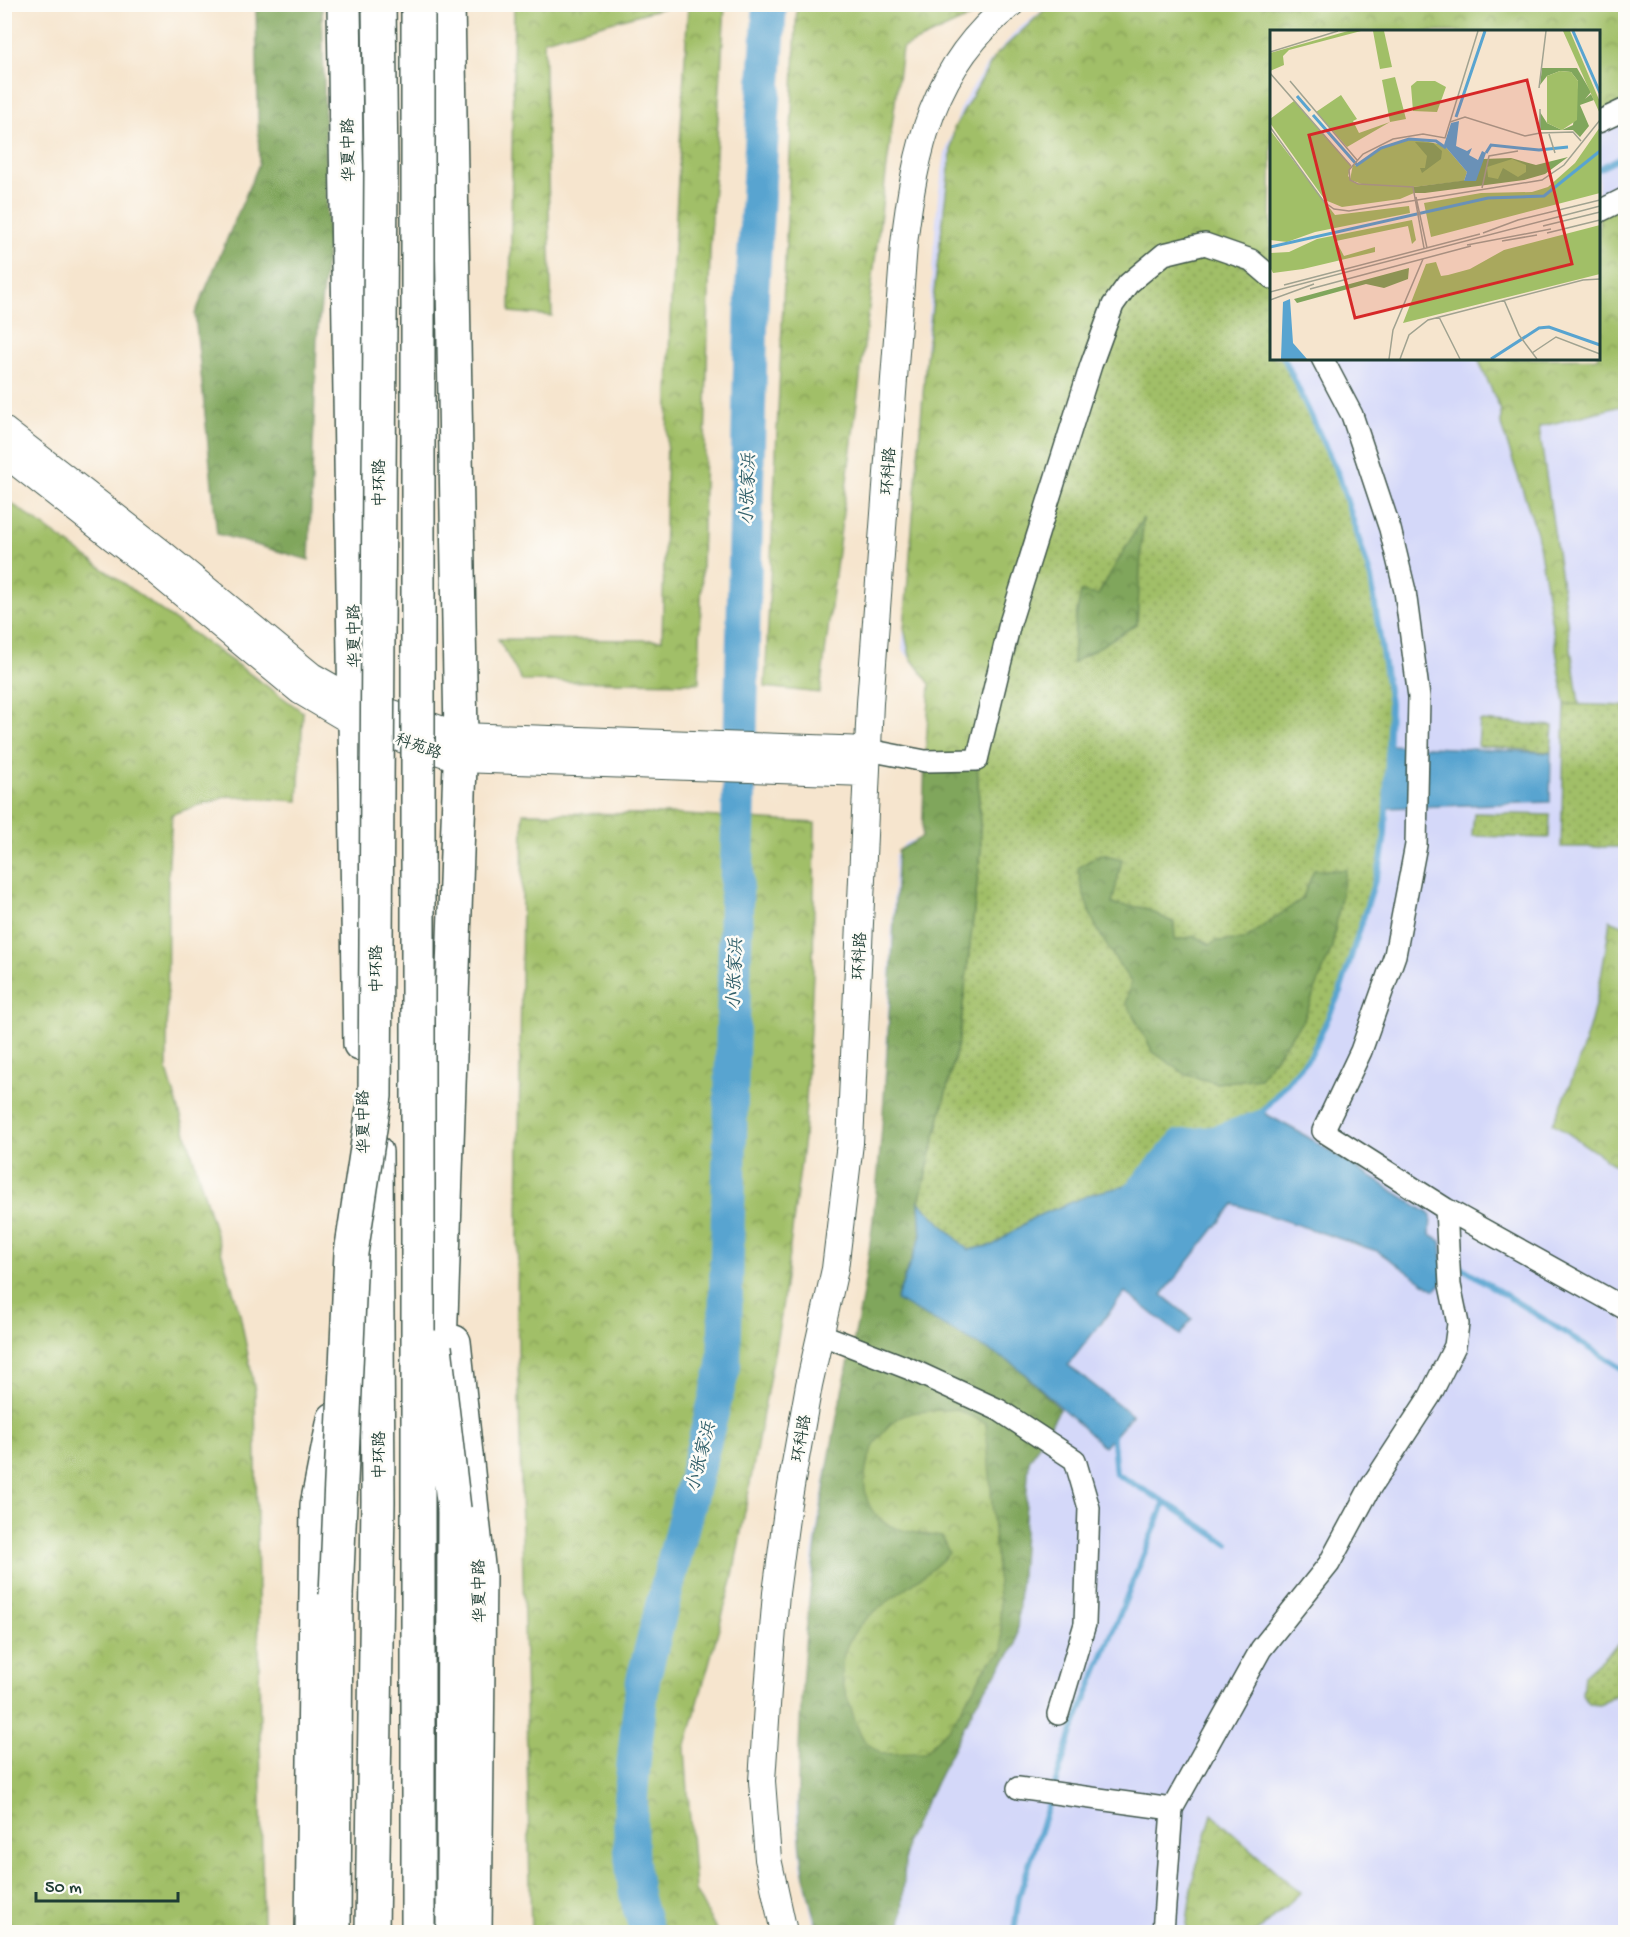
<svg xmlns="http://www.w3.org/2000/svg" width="1630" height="1937" font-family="'Gochi Hand','LXGW WenKai TC',sans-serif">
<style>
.built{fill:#d4d8f9;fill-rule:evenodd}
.grass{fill:url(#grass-dots);stroke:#607e4e;stroke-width:1.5}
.forest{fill:url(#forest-crowns);stroke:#507248;stroke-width:1.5}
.park{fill:url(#park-crowns);stroke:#607e4e;stroke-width:1.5}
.water{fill:#58a4d0;stroke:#3c7082;stroke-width:1.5}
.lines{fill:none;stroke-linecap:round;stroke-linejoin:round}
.stream{stroke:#58a4d0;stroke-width:6}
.river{stroke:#58a4d0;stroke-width:34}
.minor-casing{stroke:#3f564b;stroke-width:24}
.tertiary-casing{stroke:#3f564b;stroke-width:28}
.primary-casing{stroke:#3f564b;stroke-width:36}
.trunk-casing{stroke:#3f564b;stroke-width:36}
.minor{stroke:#fff;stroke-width:21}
.tertiary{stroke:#fff;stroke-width:26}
.primary{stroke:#fff;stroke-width:33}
.trunk{stroke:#fff;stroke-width:33}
.trunk-bridge-casing{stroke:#3f564b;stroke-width:36;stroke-linecap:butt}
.trunk-bridge{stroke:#fff;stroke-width:33}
.labels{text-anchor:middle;stroke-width:5;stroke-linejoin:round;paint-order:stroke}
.street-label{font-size:16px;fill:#1f3d34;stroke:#fdfcf7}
.water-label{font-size:18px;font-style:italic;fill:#33616b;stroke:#fdfcf7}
.inset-river{fill:none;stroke:#58a4d0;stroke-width:3}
.inset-road{fill:none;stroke:#a0a290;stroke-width:1.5}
.view{fill:#d62828;fill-opacity:0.15;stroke:#d62828;stroke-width:3}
.inset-edge{fill:none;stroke:#1f3d34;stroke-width:3}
</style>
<defs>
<pattern id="grass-dots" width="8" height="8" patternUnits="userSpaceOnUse" patternTransform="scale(1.5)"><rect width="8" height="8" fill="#a1bf67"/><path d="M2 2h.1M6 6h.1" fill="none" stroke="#839c56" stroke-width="1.8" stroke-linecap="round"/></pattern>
<pattern id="forest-crowns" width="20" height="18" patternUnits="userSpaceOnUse" patternTransform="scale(1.5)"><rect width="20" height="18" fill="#80a65c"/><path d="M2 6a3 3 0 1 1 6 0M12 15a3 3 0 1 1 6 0" fill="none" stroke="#68884d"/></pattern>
<pattern id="park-crowns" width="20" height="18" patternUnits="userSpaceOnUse" patternTransform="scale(1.5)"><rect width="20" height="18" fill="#a1bf67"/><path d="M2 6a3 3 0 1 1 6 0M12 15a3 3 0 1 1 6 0" fill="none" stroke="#839c56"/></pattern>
</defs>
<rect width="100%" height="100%" fill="#fdfcf7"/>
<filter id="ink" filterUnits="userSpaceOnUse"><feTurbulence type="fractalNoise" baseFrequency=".0167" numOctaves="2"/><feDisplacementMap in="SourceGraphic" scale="12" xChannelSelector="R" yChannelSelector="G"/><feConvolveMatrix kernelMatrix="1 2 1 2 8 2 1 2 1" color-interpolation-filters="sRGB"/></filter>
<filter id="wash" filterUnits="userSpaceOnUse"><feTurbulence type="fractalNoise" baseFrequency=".008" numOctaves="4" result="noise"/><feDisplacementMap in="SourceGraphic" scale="24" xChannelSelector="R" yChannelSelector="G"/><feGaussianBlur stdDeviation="1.35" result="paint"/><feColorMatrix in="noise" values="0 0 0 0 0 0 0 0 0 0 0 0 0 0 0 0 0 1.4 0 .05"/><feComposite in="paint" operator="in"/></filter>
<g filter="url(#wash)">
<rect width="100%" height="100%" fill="#f6e5ce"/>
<path class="built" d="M 1050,5 L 1625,5 L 1625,1932 L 815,1932 L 801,1867 L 796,1811 L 805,1639 L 812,1554 L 825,1474 L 862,1301 L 872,1239 L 881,1152 L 895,855 L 905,843 L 922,837 L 930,684 L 902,649 L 938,196 L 945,154 L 962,104 L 987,64 L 1018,29 ZM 1272,32 L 1598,32 L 1598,358 L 1272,358 Z"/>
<path class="grass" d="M 1205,244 L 1271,281 L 1271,325 L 1267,329 L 1271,335 L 1272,358 L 1284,359 L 1339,476 L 1370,573 L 1390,704 L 1385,834 L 1381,861 L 1345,976 L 1311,1055 L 1262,1112 L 1212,1129 L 1175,1133 L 1126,1186 L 1033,1218 L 993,1245 L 968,1250 L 919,1202 L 959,1039 L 981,850 L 977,760 L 1128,284 Z
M 1565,704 L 1625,706 L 1625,847 L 1561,847 Z
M 1480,721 L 1553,726 L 1551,752 L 1478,746 Z
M 1474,813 L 1550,815 L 1549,838 L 1472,836 Z
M 1625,1638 L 1625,1689 L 1600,1705 L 1589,1704 L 1582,1694 L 1584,1675 Z"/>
<path class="forest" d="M 256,5 L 322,5 L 328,245 L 317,338 L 309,560 L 217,534 L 195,314 L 259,164 Z
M 1143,518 L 1137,624 L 1073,663 L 1075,622 L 1081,592 L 1098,595 Z
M 977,760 L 981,850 L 959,1039 L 919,1202 L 921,1236 L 896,1299 L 1014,1364 L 1060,1409 L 1029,1461 L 1016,1645 L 976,1703 L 906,1841 L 901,1932 L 819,1932 C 796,1864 796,1799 800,1727 C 804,1623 817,1520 837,1417 C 844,1378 855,1339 862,1299 C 886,1151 889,1000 898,851 L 922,837 L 925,761 Z
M 1100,854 L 1122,859 L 1112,904 L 1145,908 L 1174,923 L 1175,940 L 1196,936 L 1210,945 L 1216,941 L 1243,940 L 1302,899 L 1314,870 L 1346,870 L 1332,947 L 1304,1019 L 1260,1078 L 1217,1083 L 1187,1075 L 1153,1052 L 1126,1002 L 1131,982 C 1104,943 1085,916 1078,868 Z"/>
<path class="park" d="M 514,5 L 674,5 L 544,40 L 552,316 L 510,312 Z
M 688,5 L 725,5 L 710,251 L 699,683 L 522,681 L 498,639 L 662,640 L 670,320 Z
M 797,5 L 996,5 L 902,48 L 820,693 L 765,687 Z
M 1050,5 L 1625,5 L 1625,109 L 1599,122 L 1598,32 L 1272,32 L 1271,280 L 1205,244 L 1128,284 L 977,760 L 925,761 L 930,684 L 910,657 L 904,628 L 926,358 L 954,128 L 995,56 Z
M 1625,198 L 1625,405 L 1539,427 L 1579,704 L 1565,704 L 1537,533 L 1501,425 L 1501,411 L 1478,359 L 1598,358 L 1599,212 Z
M 4,498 L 303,712 L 298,801 L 228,796 L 172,814 L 168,876 L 167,1070 L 240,1314 L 255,1391 L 263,1932 L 5,1932 Z
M 523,813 L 670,814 L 815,823 L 813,974 L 804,1138 L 781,1316 L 732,1581 L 685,1749 L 695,1890 L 717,1932 L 531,1932 L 517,1308 Z
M 1610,920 L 1625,926 L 1625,1172 L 1553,1123 C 1586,1055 1600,995 1610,920 Z
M 955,1409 L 986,1423 L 1003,1651 L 988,1664 L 950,1727 L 924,1753 L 881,1754 C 875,1749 867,1744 863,1739 C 856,1728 853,1712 848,1700 C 817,1621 908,1599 949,1553 L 942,1537 C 920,1533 889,1533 874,1513 C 852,1485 872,1428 905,1415 C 919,1410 940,1411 955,1409 Z
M 1212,1814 L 1300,1893 L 1257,1932 L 1186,1932 L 1192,1882 Z"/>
<path class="water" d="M 1388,745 L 1551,753 L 1550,802 L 1386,808 Z
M 1262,1112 L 1306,1136 L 1431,1215 L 1430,1235 L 1441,1241 L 1444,1281 L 1435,1290 L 1377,1251 L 1234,1204 L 1162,1295 L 1192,1319 L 1180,1335 L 1125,1292 L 1068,1365 L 1132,1415 L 1104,1447 L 1014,1364 L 896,1300 L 921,1236 L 919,1202 L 968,1250 L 993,1245 L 1033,1218 L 1094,1193 L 1126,1186 L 1175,1133 L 1212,1129 Z"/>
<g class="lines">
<path class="stream" d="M 1598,169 L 1626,155
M 1125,1190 L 1175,1133 L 1212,1129 L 1262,1112 L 1311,1055 L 1340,992 L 1381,861 L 1385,834 L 1390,704 L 1371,578 L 1339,476 L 1284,358
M 1453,1262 L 1626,1371
M 1165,1502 L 1228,1544
M 1014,1932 L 1019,1896 L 1071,1735 L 1165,1502 L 1116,1474 L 1112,1431"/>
<path class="river" d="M 647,1932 C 643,1918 637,1903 635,1888 C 624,1820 635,1748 643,1680 L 724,1366 L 752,292 L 770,4"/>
</g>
</g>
<g filter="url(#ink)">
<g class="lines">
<g class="minor-casing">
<path id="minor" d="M 1598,122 L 1626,109
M 1598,212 L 1626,198
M 1322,358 L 1352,415 L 1390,529 L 1405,591 L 1419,697 L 1416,845 L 1395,955 L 1361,1051 L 1323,1131 L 1446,1209 L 1626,1309
M 868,750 L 925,761 L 977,760 L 1010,623 L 1091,365 L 1113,305 L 1128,284 L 1164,254 L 1205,244 L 1251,260 L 1272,278
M 820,1334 L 910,1369 L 999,1410 L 1075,1460 L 1089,1508 L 1085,1624 L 1058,1714
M 1018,1788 L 1172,1809
M 1163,1932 L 1172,1809 L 1261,1649 L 1329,1564 L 1370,1488 L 1430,1396 L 1455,1346 L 1458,1324 L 1450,1285 L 1446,1209"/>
</g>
<g class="tertiary-casing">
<path id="tertiary" d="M 4,430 L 161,552 L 312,676 L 354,700 L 461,736 L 868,750
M 4,453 L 149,566 L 300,691 L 354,723 L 460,759 L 866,773
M 784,1932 L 768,1859 L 762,1781 L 768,1690 L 776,1593 L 788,1503 L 809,1385 L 835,1269 L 850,1143 L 870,703 L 904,244 C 915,150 932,66 1011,4"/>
</g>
<g class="primary-casing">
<path id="primary" d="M 344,4 L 360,1044
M 454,1342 L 479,1575 L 475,1932
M 439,1376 L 461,736 L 448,4
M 312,1932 L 317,1505 L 334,1419"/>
</g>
<g class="trunk-casing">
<path id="trunk" d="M 334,1932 L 336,1595
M 372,1932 L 378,1501 L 376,1152
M 453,1932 L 454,1509"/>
</g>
<use href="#minor" class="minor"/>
<use href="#tertiary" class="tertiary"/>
<use href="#primary" class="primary"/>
<use href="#trunk" class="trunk"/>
<g class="trunk-bridge-casing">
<path id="trunk-bridge" d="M 418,4 L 418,1932
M 435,1347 L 454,1509
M 336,1595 L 351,1253 L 375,1096 L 381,170 L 379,4"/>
</g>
<use href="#trunk-bridge" class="trunk-bridge"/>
</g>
</g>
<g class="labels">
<g class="street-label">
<text transform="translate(347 150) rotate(-91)" y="6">华夏中路</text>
<text transform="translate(887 471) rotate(-86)" y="6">环科路</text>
<text transform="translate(378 483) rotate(-90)" y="6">中环路</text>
<text transform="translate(353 636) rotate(-91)" y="6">华夏中路</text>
<text transform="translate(419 745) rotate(19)" y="6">科苑路</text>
<text transform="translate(858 956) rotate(-87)" y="6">环科路</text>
<text transform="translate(375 969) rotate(-90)" y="6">中环路</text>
<text transform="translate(362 1122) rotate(-91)" y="6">华夏中路</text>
<text transform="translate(800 1438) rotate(-80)" y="6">环科路</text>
<text transform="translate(378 1455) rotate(-90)" y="6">中环路</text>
<text transform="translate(478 1591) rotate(-91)" y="6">华夏中路</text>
</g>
<g class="water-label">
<text transform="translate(747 489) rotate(-88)" y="6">小张家浜</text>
<text transform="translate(734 974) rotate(-88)" y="6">小张家浜</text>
<text transform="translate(700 1457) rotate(-76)" y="6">小张家浜</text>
</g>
</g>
<g transform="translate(1270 30)">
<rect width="330" height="330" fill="#f6e5ce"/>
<path d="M 103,1 L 114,1 L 122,37 L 110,39 ZM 125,47 L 136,89 L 120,92 L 112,50 ZM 143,109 L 174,115 L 197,142 L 194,151 L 143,157 L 95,155 L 80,150 L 83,134 L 86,136 L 111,118 Z" fill="#a1bf67"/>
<path d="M 272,38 L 307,38 L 321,62 L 315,69 L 321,64 L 324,70 L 310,75 L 319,96 L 310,107 L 303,100 L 269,100 L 270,82 L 277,93 L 292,100 L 303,95 L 308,51 L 301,42 L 290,41 L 277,46 L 270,55 ZM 145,112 L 163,113 L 172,121 L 171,129 L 152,143 L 150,138 L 155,138 L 157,126 ZM 298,127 L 275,144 L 254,150 L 155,163 L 144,163 L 143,157 L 198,150 L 213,129 L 241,128 L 266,135 ZM 139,238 L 138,249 L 114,258 L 96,254 L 27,273 L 24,269 Z" fill="#80a65c"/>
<path d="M 78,1 L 91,1 L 19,20 L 13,26 L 14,35 L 0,41 L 0,23 ZM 293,1 L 300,1 L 330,72 L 330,84 ZM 147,51 L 165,51 L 176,57 L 167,82 L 143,81 L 141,56 ZM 71,65 L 87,89 L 83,91 L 89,103 L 120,92 L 77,117 L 46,82 ZM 24,71 L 81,136 L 78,146 L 85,153 L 143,157 L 144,163 L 130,169 L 72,177 L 55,170 L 0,93 L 0,89 ZM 330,97 L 330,163 L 161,207 L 154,173 L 211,163 L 262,162 L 278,157 L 305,133 ZM 0,100 L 65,185 L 139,176 L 140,183 L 45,202 L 17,212 L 0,210 ZM 242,129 L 256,135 L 256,142 L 248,147 L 233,138 L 228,149 L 218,147 L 217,137 ZM 142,190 L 146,210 L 142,214 L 138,196 L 66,211 L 74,226 L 105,217 L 105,222 L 33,239 L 3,243 L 0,237 L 0,223 L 19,222 L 47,209 ZM 330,195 L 330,244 L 133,293 L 156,234 L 166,232 L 171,246 L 178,245 L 200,239 L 234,220 Z" fill="#a1bf67"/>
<path d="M 290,41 L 301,42 L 308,51 L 307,90 L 292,100 L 277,93 L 277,46 Z" fill="#a1bf67"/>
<path d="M 189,91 L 186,116 L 197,121 L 202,118 L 199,125 L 208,130 L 212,121 L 216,123 L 206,151 L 194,151 L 197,142 L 174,115 L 181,93 ZM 20,269 L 23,313 L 37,329 L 11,329 L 13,272 Z" fill="#58a4d0"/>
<path class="inset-river" d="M 303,1 L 330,63M 27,66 L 40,81M 43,85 L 87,135 L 111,118 L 139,109 L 166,111 L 176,118M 186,87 L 215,1M 216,123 L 221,115 L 269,120 L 298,117M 0,217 L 218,168 L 274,166 L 330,121M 221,329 L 269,298 L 279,297 L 330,315"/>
<path class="inset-road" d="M 0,22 L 68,1M 0,43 L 81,136M 20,51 L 87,130M 269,58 L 276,1M 270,79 L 270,103 L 303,102 L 311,111M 180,92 L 195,87 L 255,106 L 270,103M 0,97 L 54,172 L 64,179 L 79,181 L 272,150 L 294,135 L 330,90M 279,104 L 285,123M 212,158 L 219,126 L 248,121M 146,167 L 157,218M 273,196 L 330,182M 213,203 L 248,190 L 330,170M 277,203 L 330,190M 232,211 L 267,205M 197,215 L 281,199M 154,218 L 143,157 L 88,154 L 80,150 L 79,140 L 93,124 L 123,109 L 153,104 L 175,108 L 208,1M 14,255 L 210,204M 40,259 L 201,216M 0,262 L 330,176M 0,270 L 44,254M 234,270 L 249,305 L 267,329M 169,287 L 190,329M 262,323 L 286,307 L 330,324M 119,329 L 123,300 L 153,229M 130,329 L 139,305 L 158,290 L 313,250 L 330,249"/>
<path class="view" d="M 257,50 L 302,234 L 85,288 L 39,105 Z"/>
<rect width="330" height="330" class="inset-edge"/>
</g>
<rect width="1630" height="1937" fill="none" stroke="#fdfcf7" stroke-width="24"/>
<path d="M36 1892v9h142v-9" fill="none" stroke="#1f3d34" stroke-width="3"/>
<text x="45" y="1892" font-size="18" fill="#1f3d34" stroke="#fdfcf7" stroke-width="4.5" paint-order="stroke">50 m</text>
</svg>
